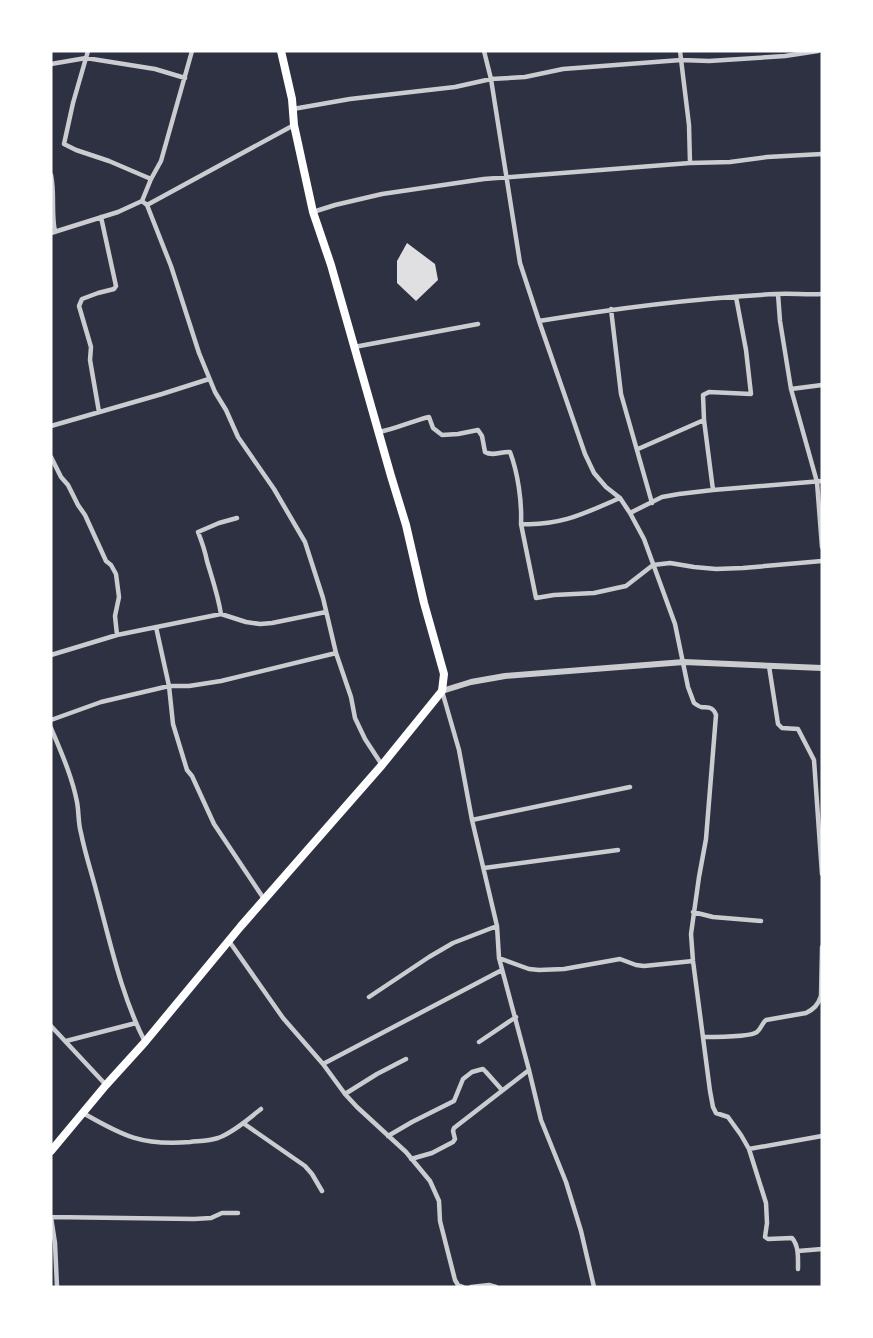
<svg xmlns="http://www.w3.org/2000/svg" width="873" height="1338" font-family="'Roboto Serif',serif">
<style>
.building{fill:#e0e0e3}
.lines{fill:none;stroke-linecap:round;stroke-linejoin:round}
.minor{stroke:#caccd0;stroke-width:4.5}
.tertiary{stroke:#caccd0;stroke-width:6}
.primary{stroke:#fff;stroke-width:8}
</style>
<rect width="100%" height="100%" fill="#2d3142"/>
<path class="building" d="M 407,243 L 435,264 L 438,280 L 416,301 L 397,283 L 397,261 Z"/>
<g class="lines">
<path class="minor" d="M 88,51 L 73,103 L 64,144 L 76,150 L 109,161 L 151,179
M 484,51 L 491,79 L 520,263 L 539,321 L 585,454 L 594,473 L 606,487 L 620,498 L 630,513 L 644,539 L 675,624 L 688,687 L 694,703 C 694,703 700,707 701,707 C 708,708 713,706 716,715 L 706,839 L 699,877 L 691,934 L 693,961 L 710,1091 L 713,1107 L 716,1113 L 728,1117 L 741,1135 L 749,1149 L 766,1203 L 767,1223 L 765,1237 L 768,1239 L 792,1238 C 799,1246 798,1258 798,1269
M 680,51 L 689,125 L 690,163
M 51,64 L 86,58 L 155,69 L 185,78
M 293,109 L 350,99 L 455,87 L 491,79 L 525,77 L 563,69 L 681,60 L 709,61 L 785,56 L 818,51
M 51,175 C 55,194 51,213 55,232
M 142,201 L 147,205 L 171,266 L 199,353 L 215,392 L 226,410 L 238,437 L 274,489 L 305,542 L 323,598 L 336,653 L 351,697 L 355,718 L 365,739 L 382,765
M 142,201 L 151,179 L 161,161 L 192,51
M 147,205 L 294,125
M 313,212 L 335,205 L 382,194 L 484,179 L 690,163 L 730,162 L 767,157 L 822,154
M 51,233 L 118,212 L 142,201
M 778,294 L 780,321 L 791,389 L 817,482 L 822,547
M 611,309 L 621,394 L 652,503
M 539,321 C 617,308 697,298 776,294 C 791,293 807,295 822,294
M 354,347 L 478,324
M 791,389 L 822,385
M 99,412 L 90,360 L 91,347 L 79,306 L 82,299 L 98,293 L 114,289 L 116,286 L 101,217
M 51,426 L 162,394 L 209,379
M 379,432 C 396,429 412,421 429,417 L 433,428 L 442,435 L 458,434 L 478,430 L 482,436 L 485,452 C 493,457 501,451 510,452 C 518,473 522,502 521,524 L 536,598 L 554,595 L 594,593 L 626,586 L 653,565 L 670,563 L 694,567 L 716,569 L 743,568 L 822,561
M 638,449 L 704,420
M 51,457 L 61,477 L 68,485 L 78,505 L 85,515 L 106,561 L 111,565 L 116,574 L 119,597 L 115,616 L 117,635
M 713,490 L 704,420 L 703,395 L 709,392 L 751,394 L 746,350 L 736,297
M 630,513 L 662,497 L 679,494 L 713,490 L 822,481
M 521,524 C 561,526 585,513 620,498
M 221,614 C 218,595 212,578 207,561 C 205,551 202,542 198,532 L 219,523 L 237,518
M 156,627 L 169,686 L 173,724 L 187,770 L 192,776 L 214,824 L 264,899
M 51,655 L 117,635 L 221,614 L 246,622 L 260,624 L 272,623 L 326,612
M 769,666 L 778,724 L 782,728 L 798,729 L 814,760 L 822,874
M 442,691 L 459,750 L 472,820 L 497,926 L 499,958 L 529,1070 L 541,1120 L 566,1182 L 581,1231 L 594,1287
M 51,720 L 101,702 L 169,686 L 189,686 L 221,681 L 336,653
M 51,728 C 61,752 72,776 77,802 C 79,812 78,823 81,833 C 85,853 91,871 96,890 C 110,941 121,995 145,1042
M 472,820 L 630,787
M 484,868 L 618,850
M 693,912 L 713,917 L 761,921
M 229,941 L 283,1018 L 323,1064 L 345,1094 L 357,1107 L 406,1152 L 430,1181 L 439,1201 L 440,1221 L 455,1280 L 458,1285 L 463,1287
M 499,958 L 529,969 L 539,970 L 564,969 L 620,959 L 636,965 L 644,966 L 693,961
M 369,997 L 429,957 L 453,943 L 497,926
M 51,1026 L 106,1085
M 703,1037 C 713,1037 751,1037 757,1032 C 761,1029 762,1023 766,1020 L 806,1013 C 814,1009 818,1005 821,996 L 822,947
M 66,1041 L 136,1023
M 479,1042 L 516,1017
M 323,1064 L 502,970
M 345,1094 L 377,1074 L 406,1059
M 83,1113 C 123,1136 142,1146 190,1142 C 199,1141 209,1141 218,1138 C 234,1132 248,1119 261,1109
M 243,1123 L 305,1166 L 312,1174 L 322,1191
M 388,1136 L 412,1122 L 454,1101 L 463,1079 L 472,1072 L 479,1070 L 483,1069 L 486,1072 L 502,1090
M 749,1149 L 822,1136
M 411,1159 L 432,1153 L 453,1142 L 455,1139 L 453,1131 L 454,1128 L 529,1070
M 51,1217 L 194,1219 L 211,1218 L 222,1213 L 238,1213
M 51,1217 L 55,1243 L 57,1287
M 798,1251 L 822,1249
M 471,1287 L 489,1285 L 496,1287"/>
<path class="tertiary" d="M 442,691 L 471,682 L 505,676 L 684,662 L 822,668"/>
<path class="primary" d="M 51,1151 L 106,1085 L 145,1042 L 241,926 L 382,765 L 442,691 L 444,674 L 424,603 L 406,525 L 391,476 L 331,265 L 313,212 L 294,125 L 292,99 L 281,51"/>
</g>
<rect width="873" height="1338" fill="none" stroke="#ffffff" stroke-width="105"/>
</svg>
